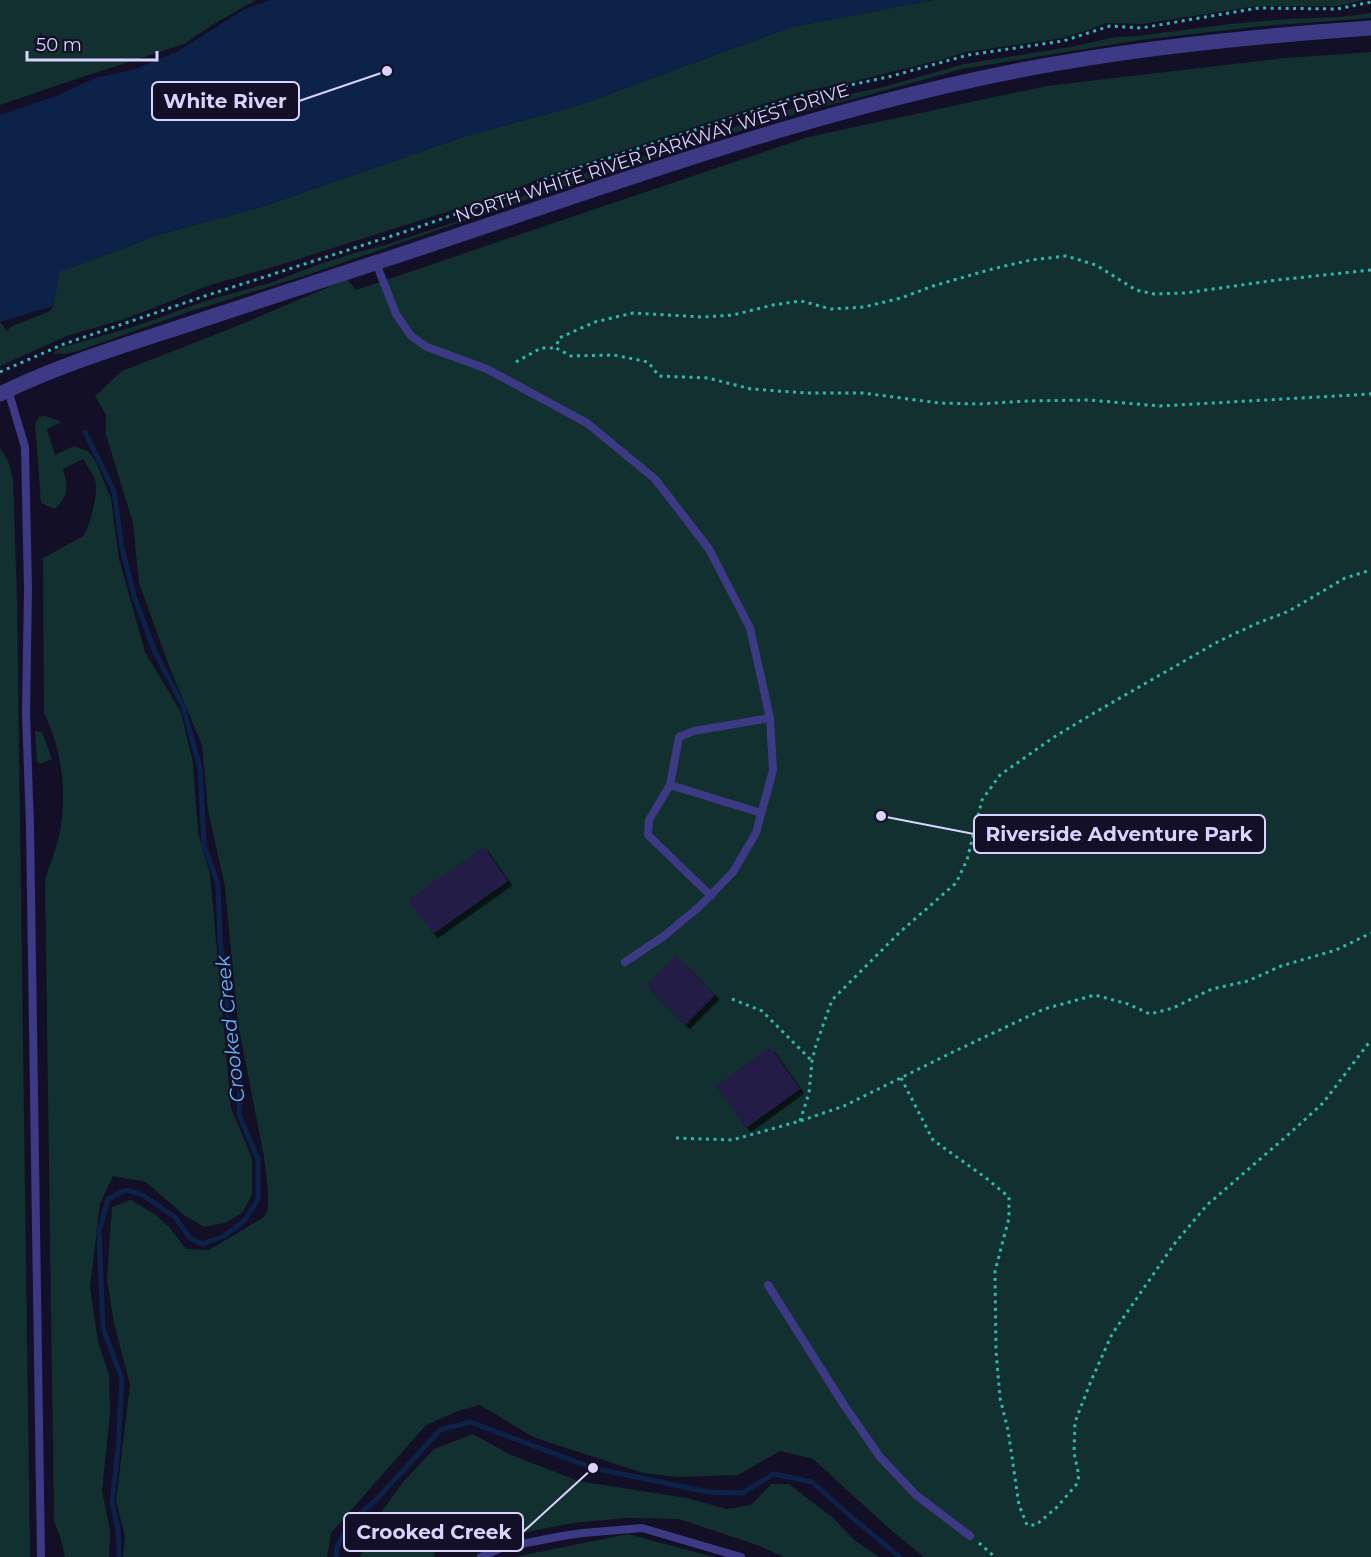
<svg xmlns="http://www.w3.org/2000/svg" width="1371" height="1557" font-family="Montserrat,sans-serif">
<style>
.green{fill:#12302f}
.water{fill:#0c2248}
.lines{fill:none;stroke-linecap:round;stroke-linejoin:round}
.stream{stroke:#0c2248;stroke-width:5}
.building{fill:#241b47;filter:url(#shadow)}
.path{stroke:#2fb8b0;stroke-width:3;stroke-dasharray:3 4.5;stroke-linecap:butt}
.service{stroke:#3d3a85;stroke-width:8}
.tertiary{stroke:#3d3a85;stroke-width:15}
.labels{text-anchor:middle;stroke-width:4.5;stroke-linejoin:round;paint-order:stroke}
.street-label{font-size:18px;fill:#d9d4ff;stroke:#130f26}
.water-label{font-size:20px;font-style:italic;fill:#62b6ff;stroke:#130f26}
.leader{fill:none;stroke:#d9d4ff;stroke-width:2}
.callout-dot{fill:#d9d4ff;stroke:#130f26;stroke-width:2}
.callout{fill:#130f26;stroke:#d9d4ff;stroke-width:2}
.callout-label{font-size:20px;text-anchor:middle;font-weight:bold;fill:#d9d4ff}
</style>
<defs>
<filter id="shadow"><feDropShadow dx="4.5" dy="4.5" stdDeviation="0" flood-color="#0009"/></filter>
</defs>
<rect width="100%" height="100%" fill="#130f26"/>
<path class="green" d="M 0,0 L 256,0 L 217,22 L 184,44 L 70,81 L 0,105 Z
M 933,0 L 1364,0 L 1338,6 L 1257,6 L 1142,24 L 1106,23 L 1091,29 L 1063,38 L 966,52 L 940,60 L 851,82 L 800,92 L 540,178 L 509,192 L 465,206 L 283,264 L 204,287 L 174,300 L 124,319 L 67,336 L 0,366 L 0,322 L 7,331 L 10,327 L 50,311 L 53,306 L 60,271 L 84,263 L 158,235 L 261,207 L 466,136 L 579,105 L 791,27 Z
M 1371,13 L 1371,18 L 1263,26 L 1140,40 L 962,69 L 865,96 L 813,109 L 722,136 L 557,189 L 310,274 L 188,312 L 78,351 L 65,354 L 53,353 L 60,348 L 136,326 L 205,301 L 273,282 L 317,265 L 354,253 L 385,245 L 467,218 L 508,203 L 561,180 L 632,160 L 809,103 L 883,87 L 964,64 L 1076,46 L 1115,37 L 1137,36 L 1230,24 L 1287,19 L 1340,17 Z
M 1371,52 L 1371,1557 L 924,1557 L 892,1531 L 813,1459 L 780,1451 L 738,1475 L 678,1477 L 643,1473 L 533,1437 L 480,1405 L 458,1411 L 426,1425 L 331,1533 L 327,1557 L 123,1557 L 125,1537 L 116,1501 L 130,1385 L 114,1323 L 107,1279 L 112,1207 L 131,1200 L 156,1215 L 170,1228 L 186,1249 L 209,1250 L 264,1217 L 268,1210 L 268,1190 L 264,1157 L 238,1024 L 225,887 L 208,810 L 202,745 L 169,666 L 139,583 L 133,523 L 106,435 L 106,415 L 95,396 L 122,371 L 237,326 L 347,279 L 356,290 L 808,137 L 1046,86 L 1284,58 Z
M 45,416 L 62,422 L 47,429 L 55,455 L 74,446 L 88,451 L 96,462 L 111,499 L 119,559 L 145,652 L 181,712 L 193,763 L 198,833 L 210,874 L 231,1108 L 252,1158 L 252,1195 L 242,1213 L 225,1223 L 204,1227 L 184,1215 L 146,1182 L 113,1176 L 100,1204 L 90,1287 L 98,1342 L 109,1375 L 110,1414 L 102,1491 L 110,1530 L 109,1557 L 65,1557 L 60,1536 L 54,1522 L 45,880 C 50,864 57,848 60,831 C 67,791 62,750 44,713 L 43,558 L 82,537 C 90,529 97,496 96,485 C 96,477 87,466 83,459 L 63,469 C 68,485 69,498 54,509 L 41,503 L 35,424 L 39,417 Z
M 0,448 L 8,461 L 13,479 L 17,599 L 30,1557 L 0,1557 Z
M 35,731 L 42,732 L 52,759 L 40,764 L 37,762 Z
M 473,1434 L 509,1454 L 578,1481 L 687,1498 L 727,1509 L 751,1505 L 771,1484 L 789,1484 L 833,1518 L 854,1540 L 879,1557 L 784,1557 L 760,1546 L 679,1519 L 627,1518 L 573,1523 L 492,1539 L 450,1542 L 438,1545 L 433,1557 L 360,1557 L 373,1524 L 403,1482 L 434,1449 Z
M 628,1534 L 714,1557 L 514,1557 Z"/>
<path class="water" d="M 269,0 L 933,0 L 791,27 L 579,105 L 466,136 L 261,207 L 158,235 L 84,263 L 60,271 L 53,306 L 0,322 L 0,115 L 59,95 L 95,78 L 136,69 L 180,50 L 243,10 Z"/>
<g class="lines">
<path class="stream" d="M 85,432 L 114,491 L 122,548 L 135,599 L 155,652 L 183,706 L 200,768 L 204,845 L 218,884 L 220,941 L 227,998 L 228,1042 L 240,1081 L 239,1115 L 258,1159 L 258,1199 L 245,1220 L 224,1236 L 202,1244 L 190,1238 L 175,1217 L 141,1194 L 126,1190 L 108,1199 L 99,1231 L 103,1328 L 122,1379 L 118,1448 L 112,1502 L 118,1529 L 119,1557
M 336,1557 L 337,1547 L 350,1522 L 374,1502 L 440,1430 L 470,1422 L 593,1468 L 708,1492 L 742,1493 L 774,1474 L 812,1482 L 856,1521 L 900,1557"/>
</g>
<path class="building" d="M 484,847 L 508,881 L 433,934 L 408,900 Z
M 676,955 L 715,995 L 685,1025 L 646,985 Z
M 770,1047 L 800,1089 L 746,1128 L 716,1086 Z"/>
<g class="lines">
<path class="path" d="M 1371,270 L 1277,280 L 1185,293 L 1154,294 L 1136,290 L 1096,265 L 1066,256 L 1031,260 L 992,269 L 933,286 L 901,298 L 864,307 L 831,309 L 801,301 L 773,305 L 733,315 L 703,317 L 633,313 L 595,322 L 559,338 L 556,348 L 571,356 L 614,355 L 648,362 L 659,376 L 708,378 L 751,389 L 807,393 L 863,393 L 939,403 L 979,404 L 1027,401 L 1088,400 L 1160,406 L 1371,394
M 516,362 L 541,348 L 555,348
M 0,372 L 64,344 L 205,296 L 404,232 L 511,195 L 550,177 L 800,96 L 892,76 L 968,55 L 1063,41 L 1110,26 L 1141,28 L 1259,8 L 1337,9 L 1371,2
M 732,999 L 762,1011 L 812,1061
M 901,1078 L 933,1140 L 986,1178 L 1009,1197 L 1009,1218 L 995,1271 L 996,1351 L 1000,1398 L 1008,1430 L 1019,1505 L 1027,1525 L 1036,1525 L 1057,1507 L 1076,1485 L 1079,1476 L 1074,1453 L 1075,1422 L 1091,1381 L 1112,1334 L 1175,1243 L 1207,1205 L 1289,1134 L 1323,1103 L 1371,1040
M 800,1121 L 809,1093 L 812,1061 L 816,1045 L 832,1000 L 900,932 L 956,883 L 967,860 L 982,800 L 1000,775 L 1054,737 L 1094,713 L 1219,641 L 1258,623 L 1289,611 L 1345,578 L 1371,570
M 676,1138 L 732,1140 L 800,1121 L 844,1106 L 953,1052 L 1044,1009 L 1095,995 L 1128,1004 L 1150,1014 L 1173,1008 L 1212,989 L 1248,981 L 1281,966 L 1336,950 L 1371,933
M 979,1543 L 995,1557"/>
<path class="service" d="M 376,263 L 396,314 L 411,336 L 427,347 L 487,369 L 587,423 L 655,479 L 709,549 L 750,628 L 770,718 L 773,770 L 756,833 L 733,872 L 700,906 L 664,936 L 625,962
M 8,390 L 25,447 L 28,589 L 26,713 L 30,827 L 41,1557
M 670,785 L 761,813
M 711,896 L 648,835 L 649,820 L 670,785 L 679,737 L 694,731 L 770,718
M 768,1285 L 844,1405 L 880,1457 L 916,1495 L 970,1536
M 481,1557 L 501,1548 L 562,1536 L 583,1533 L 642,1528 L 741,1557"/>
<path class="tertiary" d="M 0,394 C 55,367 115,348 174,329 C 242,306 310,284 378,262 C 567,200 752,131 946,86 C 1085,53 1228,38 1371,28"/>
</g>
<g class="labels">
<g class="street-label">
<text transform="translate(652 153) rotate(-18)" y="6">NORTH WHITE RIVER PARKWAY WEST DRIVE</text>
</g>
<g class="water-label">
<text transform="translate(230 1029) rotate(-96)" y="7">Crooked Creek</text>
</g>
</g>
<path class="leader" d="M387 71L299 101M881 816L974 834M593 1468L523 1532"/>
<g class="callout-dot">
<circle cx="387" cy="71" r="6"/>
<circle cx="881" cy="816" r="6"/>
<circle cx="593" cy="1468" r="6"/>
</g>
<g class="callout">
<rect x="152" y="82" width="147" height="38" rx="6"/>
<rect x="974" y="815" width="291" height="38" rx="6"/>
<rect x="344" y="1513" width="179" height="38" rx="6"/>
</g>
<g class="callout-label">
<text x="225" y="108">White River</text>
<text x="1119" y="841">Riverside Adventure Park</text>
<text x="434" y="1539">Crooked Creek</text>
</g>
<path d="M27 51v9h130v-9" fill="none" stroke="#d9d4ff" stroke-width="3"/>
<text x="36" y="51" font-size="18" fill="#d9d4ff" stroke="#130f26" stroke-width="4.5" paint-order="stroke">50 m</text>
</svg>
